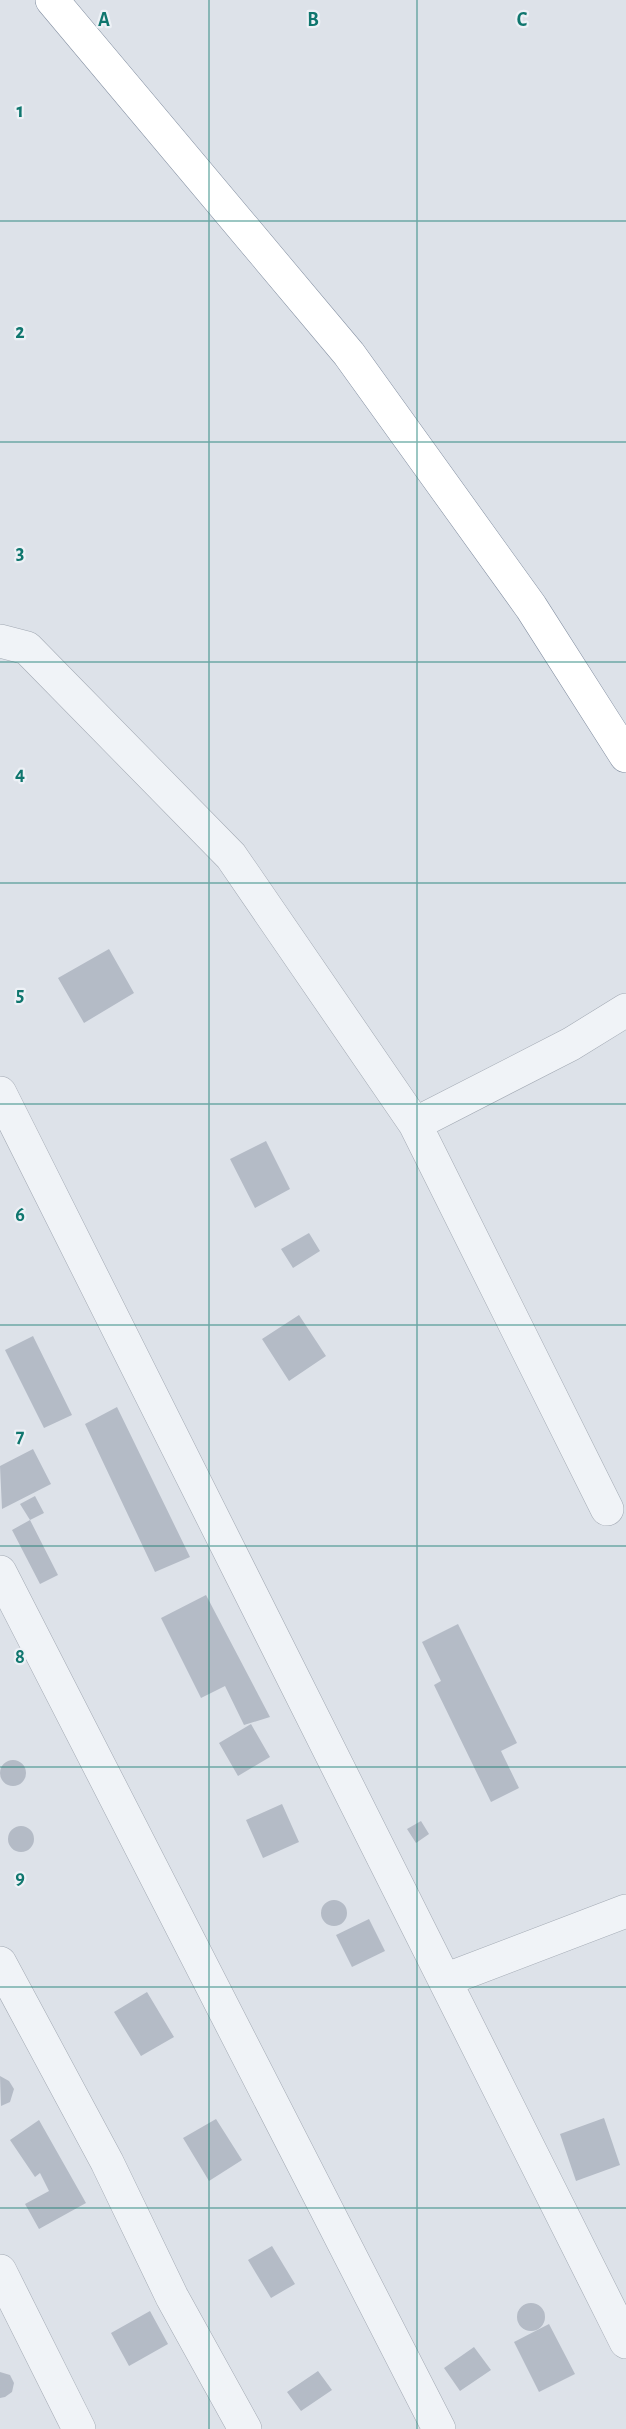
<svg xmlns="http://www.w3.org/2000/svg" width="626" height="2429" font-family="'Alegreya Sans',sans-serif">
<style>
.building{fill:#b4bbc6}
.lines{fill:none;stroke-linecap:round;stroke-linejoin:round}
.minor-casing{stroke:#a2a9b3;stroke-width:34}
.highway-casing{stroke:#838fa1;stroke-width:34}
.minor{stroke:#f0f3f7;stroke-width:33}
.highway{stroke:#fff;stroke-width:33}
.grid{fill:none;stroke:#0f766e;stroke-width:1.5;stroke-opacity:0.55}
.grid-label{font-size:20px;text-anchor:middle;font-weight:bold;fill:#0f766e;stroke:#edf1f6;stroke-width:4.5;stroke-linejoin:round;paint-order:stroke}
</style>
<rect width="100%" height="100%" fill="#dde2e9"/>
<path class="building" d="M 109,949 L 134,993 L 84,1023 L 58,978 Z
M 266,1141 L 290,1189 L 255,1208 L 230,1159 Z
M 309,1233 L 320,1251 L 293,1268 L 281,1249 Z
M 299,1315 L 326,1356 L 289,1381 L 262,1339 Z
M 33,1336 L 72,1415 L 44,1428 L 5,1350 Z
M 117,1407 L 190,1557 L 155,1572 L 85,1424 Z
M 33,1449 L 51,1484 L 2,1509 L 0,1466 Z
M 35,1496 L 44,1513 L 30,1520 L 58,1575 L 40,1584 L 12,1530 L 30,1520 L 20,1504 Z
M 206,1595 L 270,1717 L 244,1725 L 225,1686 L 201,1698 L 161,1618 Z
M 458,1624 L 517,1743 L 501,1751 L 519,1788 L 491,1802 L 434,1685 L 441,1681 L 422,1642 Z
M 251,1724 L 270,1757 L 238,1776 L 219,1743 Z
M0 1773a13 13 0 1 1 26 0a13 13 0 1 1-26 0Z
M 282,1804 L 299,1842 L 263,1858 L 246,1820 Z
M 421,1821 L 429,1834 L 416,1843 L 407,1829 Z
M8 1839a13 13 0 1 1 26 0a13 13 0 1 1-26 0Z
M321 1913a13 13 0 1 1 26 0a13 13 0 1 1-26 0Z
M 369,1919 L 385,1951 L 352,1967 L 336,1935 Z
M 147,1992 L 174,2037 L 141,2056 L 114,2012 Z
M 0,2076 L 9,2081 L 14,2089 L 10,2102 L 1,2106 Z
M 604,2118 L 620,2165 L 576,2181 L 560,2134 Z
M 216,2119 L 242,2160 L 209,2181 L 183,2138 Z
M 39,2120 L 86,2203 L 39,2229 L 25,2204 L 49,2191 L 40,2173 L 35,2177 L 10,2140 Z
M 272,2246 L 295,2284 L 271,2298 L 248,2260 Z
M517 2317a14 14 0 1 1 28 0a14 14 0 1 1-28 0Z
M 150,2311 L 168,2344 L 129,2366 L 111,2333 Z
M 549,2324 L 575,2374 L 539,2392 L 514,2342 Z
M 474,2347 L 491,2370 L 460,2391 L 444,2368 Z
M 318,2371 L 332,2390 L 301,2411 L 287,2392 Z
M 0,2372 L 10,2375 L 14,2383 L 12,2392 L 5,2397 L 0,2398 Z"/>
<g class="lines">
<g class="minor-casing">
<path id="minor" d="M 0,641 L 27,648 L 231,856 L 415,1124 L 607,1509
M 0,1093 L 626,2342
M 415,1124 L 571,1044 L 626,1010
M 0,1572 L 439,2429
M 0,1963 L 107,2162 L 172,2297 L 245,2429
M 445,1980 L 626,1911
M 0,2271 L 79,2429"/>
</g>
<g class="highway-casing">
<path id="highway" d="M 52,0 L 349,354 L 531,607 L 626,756"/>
</g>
<use href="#minor" class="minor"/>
<use href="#highway" class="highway"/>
</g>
<path class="grid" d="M 209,0 L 209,2429M 417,0 L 417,2429M 0,221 L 626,221M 0,442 L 626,442M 0,662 L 626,662M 0,883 L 626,883M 0,1104 L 626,1104M 0,1325 L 626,1325M 0,1546 L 626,1546M 0,1767 L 626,1767M 0,1987 L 626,1987M 0,2208 L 626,2208"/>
<g class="grid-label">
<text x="104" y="26">A</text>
<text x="313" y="26">B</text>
<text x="522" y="26">C</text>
<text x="20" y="117">1</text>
<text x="20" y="338">2</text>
<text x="20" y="559">3</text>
<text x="20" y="780">4</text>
<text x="20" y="1001">5</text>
<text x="20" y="1221">6</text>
<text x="20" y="1442">7</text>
<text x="20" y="1663">8</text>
<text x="20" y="1884">9</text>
</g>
</svg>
